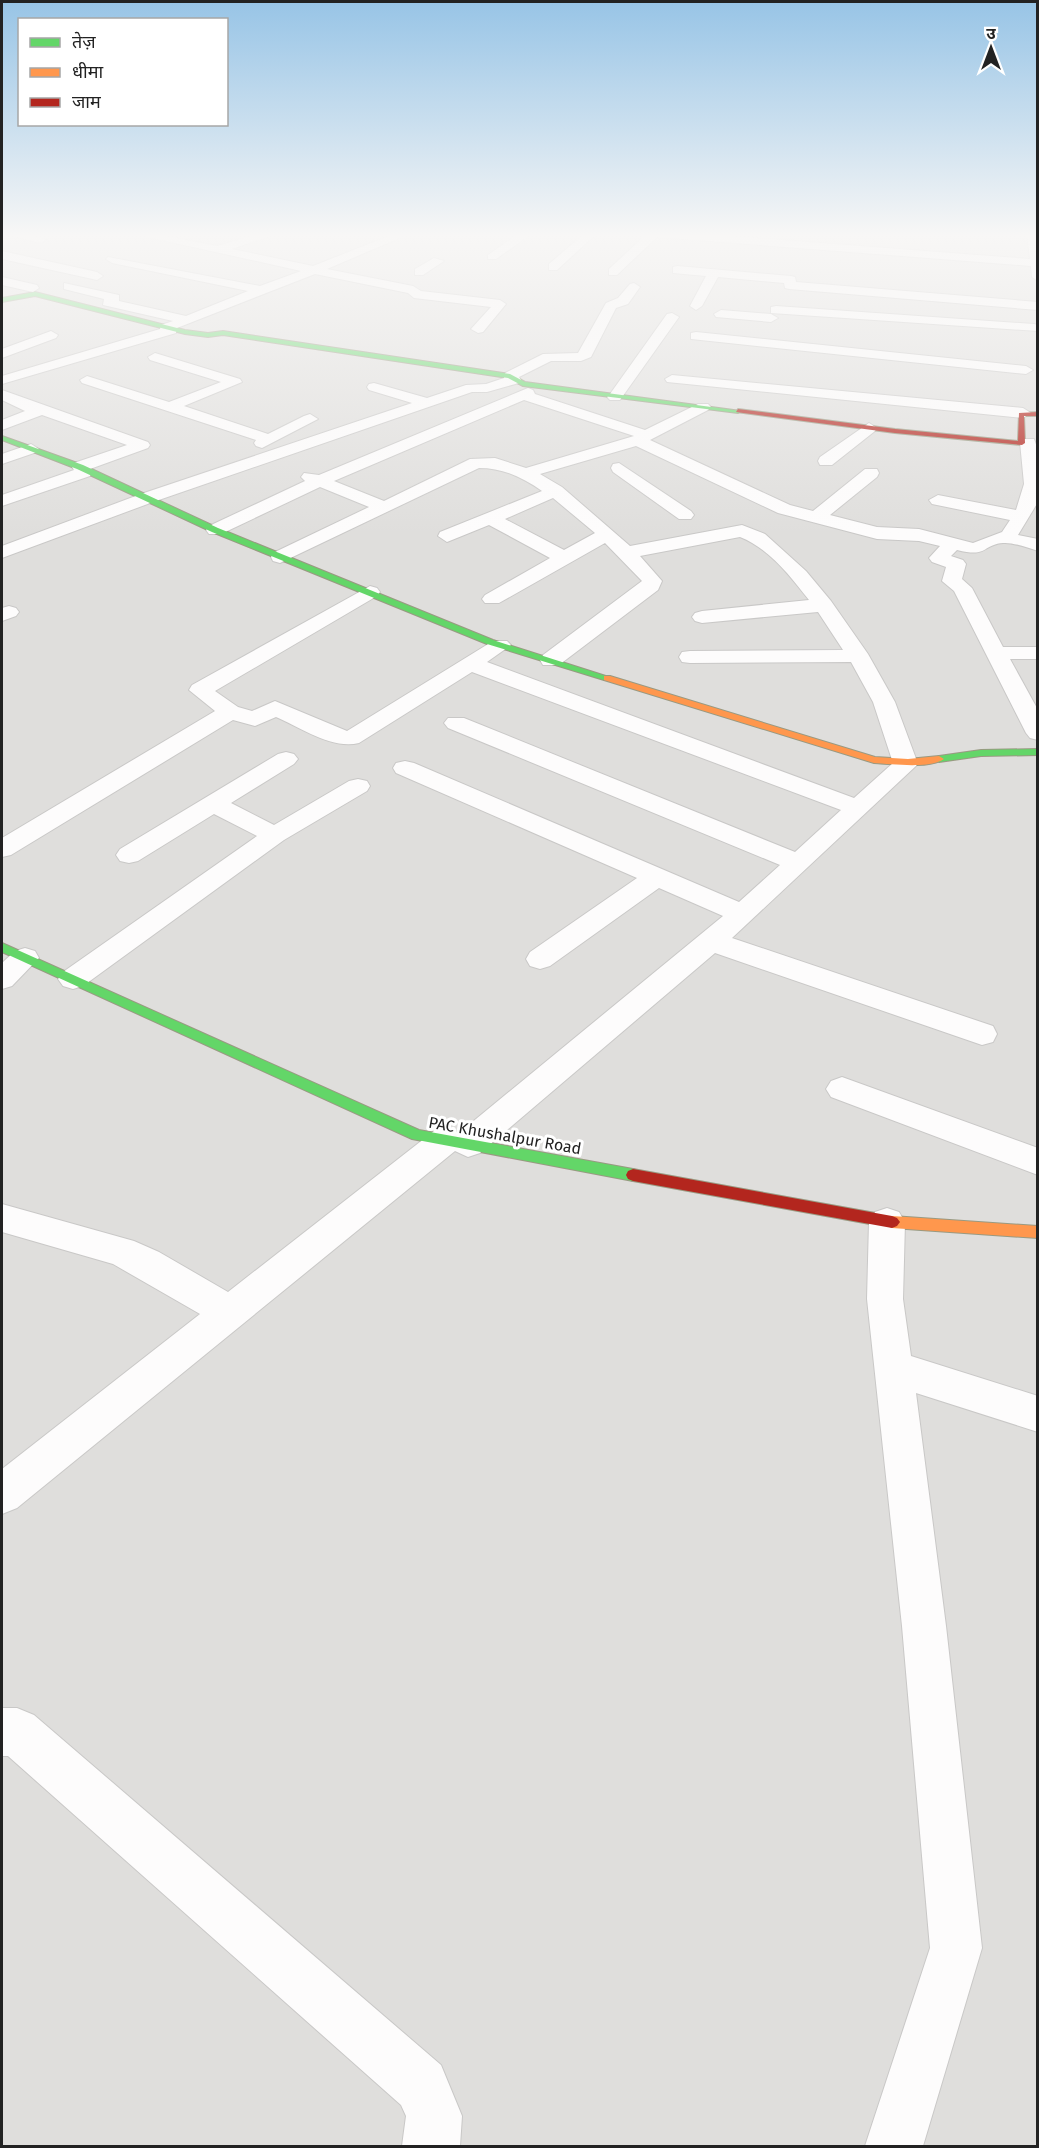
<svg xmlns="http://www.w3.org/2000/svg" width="1039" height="2148" font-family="'Fira Sans','Noto Sans Devanagari',sans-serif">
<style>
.residential{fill:#dfdedc}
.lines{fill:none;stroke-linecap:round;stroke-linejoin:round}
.street-casing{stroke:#c9c8c7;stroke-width:2}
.fast-casing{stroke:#999a82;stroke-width:2}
.slow-casing{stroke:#999a82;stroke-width:2}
.jam-casing{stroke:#999a82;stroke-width:2}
.street{fill:#fdfcfc;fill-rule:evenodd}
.fast{fill:#63d668;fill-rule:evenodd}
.slow{fill:#ff974d;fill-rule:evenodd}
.jam{fill:#b3261e;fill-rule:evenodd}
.labels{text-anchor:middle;stroke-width:6;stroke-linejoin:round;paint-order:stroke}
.street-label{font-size:16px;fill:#222;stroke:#fff}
</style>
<rect width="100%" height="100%" fill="#f0eeeb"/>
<path class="residential" d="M 2,234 L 1037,234 L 1037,2146 L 2,2146 Z"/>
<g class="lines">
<g class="street-casing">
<path id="street" d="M 6,234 L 28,234 L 46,240 L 40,243 Z
M 134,234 L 156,234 L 217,246 L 259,234 L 276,234 L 232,249 L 313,266 L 394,234 L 409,234 L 327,269 L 413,286 L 421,291 L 500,300 L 506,304 L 483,332 L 478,333 L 471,329 L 491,307 L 414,298 L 408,293 L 315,274 L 177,328 L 176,333 L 2,384 L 2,376 L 160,329 L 161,325 L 173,321 L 103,305 L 104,299 L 64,289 L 64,283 L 119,295 L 119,301 L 186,316 L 248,291 L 112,263 L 106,259 L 108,257 L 260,286 L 301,271 Z
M 518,234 L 531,234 L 496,259 L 488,259 L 488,255 Z
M 584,234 L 596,234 L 557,270 L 549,270 L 549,264 Z
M 647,234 L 703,234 L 1030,259 L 1027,234 L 1038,234 L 1038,281 L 1032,277 L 1031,266 L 657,237 L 617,275 L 609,275 L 609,269 Z
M 2,251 L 97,272 L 103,276 L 97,280 L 2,259 Z
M 434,258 L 444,261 L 423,275 L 415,275 L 415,269 Z
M 677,266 L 791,276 L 795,277 L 796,282 L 1038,302 L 1038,310 L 789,289 L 785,288 L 784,283 L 718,277 L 702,306 L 696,310 L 690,306 L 706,276 L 673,273 L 673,267 Z
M 2,277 L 37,285 L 39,288 L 33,292 L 2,285 Z
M 634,283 L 640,287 L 628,304 L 616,308 L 591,357 L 581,361 L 551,361 L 519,377 L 521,380 L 519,383 L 487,392 L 472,392 L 153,502 L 2,558 L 2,546 L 141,494 L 412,403 L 369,390 L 367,387 L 369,384 L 374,383 L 427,398 L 466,385 L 486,384 L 504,378 L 505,373 L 543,354 L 578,353 L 606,303 L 618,298 L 630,284 Z
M 776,306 L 1034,324 L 1038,325 L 1038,331 L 771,313 L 771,307 Z
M 721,310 L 771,314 L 778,318 L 771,322 L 716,317 L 714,314 Z
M 672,313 L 679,317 L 620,400 L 610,400 L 607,397 L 610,394 L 667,314 Z
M 51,331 L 58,335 L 56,338 L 2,358 L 2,349 Z
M 696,332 L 1026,366 L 1033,370 L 1026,374 L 691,339 L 691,333 Z
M 155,353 L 240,379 L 242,382 L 184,406 L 268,434 L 304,416 L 310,414 L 318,419 L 262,448 L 256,446 L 254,443 L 256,440 L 82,383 L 80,380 L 87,376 L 169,402 L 221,382 L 150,360 L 148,357 Z
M 672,375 L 1023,408 L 1031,413 L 1023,418 L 667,382 L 665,379 Z
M 528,388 L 533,390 L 535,394 L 645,430 L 698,404 L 708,404 L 711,407 L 708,410 L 650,440 L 790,505 L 813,511 L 865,469 L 877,469 L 879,473 L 877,477 L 830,515 L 877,527 L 919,529 L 973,543 L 1002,532 L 1010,520 L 932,504 L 929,500 L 938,495 L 1016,510 L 1024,484 L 1020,442 L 1022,439 L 1034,439 L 1038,450 L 1038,502 L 1018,535 L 1038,539 L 1038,551 C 1028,548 1013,542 1003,543 C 981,545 989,558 957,550 L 951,556 L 963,560 L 966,564 L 962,579 L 972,588 L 1003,647 L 1038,647 L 1038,659 L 1010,659 L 1038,710 L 1038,740 L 1030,738 L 1026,733 L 954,591 L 942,581 L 946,567 L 932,562 L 929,558 L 940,546 L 919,541 L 877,539 L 778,513 L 636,446 L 540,474 L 562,487 L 630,546 L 742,525 L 765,534 L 806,571 L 831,601 L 868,654 L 895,702 L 918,764 L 732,938 L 993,1026 L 997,1034 L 993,1042 L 982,1045 L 715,953 L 480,1153 L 468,1157 L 455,1151 L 17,1508 L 2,1514 L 2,1469 L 200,1314 L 113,1264 L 2,1232 L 2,1204 L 134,1241 L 159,1252 L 228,1292 L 434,1131 L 446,1127 L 459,1133 L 723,916 L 659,888 L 550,966 L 540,969 L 530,966 L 526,959 L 530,952 L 637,878 L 396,773 L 393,768 L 396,763 L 405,761 L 414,763 L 739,902 L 780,865 L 448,728 L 444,723 L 448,718 L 464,718 L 795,852 L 841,810 L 472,672 L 359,743 C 332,750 300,727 276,717 L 255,726 L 233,720 L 11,855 L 2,857 L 2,838 L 215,711 L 189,690 L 192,685 L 370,586 L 377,588 L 380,592 L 377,596 L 215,691 L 238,707 L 252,711 L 275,701 L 347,731 L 493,641 L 507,641 L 511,645 L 487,662 L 854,798 L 893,763 L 873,702 L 851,662 L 690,663 L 682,662 L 679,657 L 682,652 L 690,651 L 843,650 L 818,612 L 702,623 L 695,621 L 692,617 L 695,613 L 702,611 L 809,600 C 790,576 770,549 740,537 L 640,556 L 662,581 L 658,590 L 559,665 L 543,665 L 540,660 L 543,655 L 642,581 L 605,543 L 499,603 L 485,603 L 482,599 L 485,595 L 550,558 L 489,525 L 447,542 L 438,536 L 440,532 L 542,491 C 522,477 503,468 479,468 L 280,563 L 273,561 L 271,557 L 273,553 L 369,507 L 320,487 L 221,534 L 209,534 L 206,530 L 209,526 L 305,481 L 301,477 L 304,473 L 319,475 ZM 524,400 L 634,436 L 526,468 L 495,458 L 470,459 L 384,501 L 334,481 ZM 553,498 L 595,533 L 564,550 L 505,519 Z
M 2,390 L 148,442 L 150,445 L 148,448 L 90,469 L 92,472 L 90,476 L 2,506 L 2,495 L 74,470 L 72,467 L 74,463 L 127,445 L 42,415 L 2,430 L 2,420 L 25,411 L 2,400 Z
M 869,423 L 877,428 L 875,431 L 832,465 L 820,465 L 818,461 L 820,457 Z
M 31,444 L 39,449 L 37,452 L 2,464 L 2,454 Z
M 619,463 L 691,511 L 694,515 L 691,519 L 679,519 L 613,472 L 611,468 L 613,464 Z
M 9,606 L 16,608 L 19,612 L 16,616 L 2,621 L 2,608 Z
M 286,752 L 294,754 L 298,759 L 294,764 L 231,803 L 274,825 L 349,781 L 358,779 L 367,781 L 370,786 L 367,791 L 284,840 L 83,986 L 73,989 L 63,986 L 58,979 L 63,972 L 257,836 L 214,814 L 138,861 L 129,863 L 120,861 L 116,855 L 120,849 L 278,754 Z
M 25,948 L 35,951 L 39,958 L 12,986 L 2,989 L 2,963 L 15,951 Z
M 842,1077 L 1038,1148 L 1038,1175 L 831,1097 L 826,1089 L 831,1081 Z
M 887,1208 L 899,1212 L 905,1222 L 903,1299 L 911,1356 L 1038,1396 L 1038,1432 L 916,1393 L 946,1626 L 982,1948 L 923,2146 L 865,2146 L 930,1948 L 902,1626 L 867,1299 L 869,1222 L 875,1212 Z
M 2,1708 L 17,1708 L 34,1715 L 441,2065 L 462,2116 L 460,2146 L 402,2146 L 406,2116 L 401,2105 L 8,1756 L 2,1756 Z"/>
</g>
<g class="fast-casing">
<path id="fast" d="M 35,292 L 185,330 L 208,333 L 223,331 L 510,374 L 525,382 L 741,411 L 738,413 L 523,386 L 508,378 L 223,335 L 208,337 L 185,334 L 35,296 L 2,302 L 2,298 Z
M 2,436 L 83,465 L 218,528 L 493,640 L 612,678 L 604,680 L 487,644 L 212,532 L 77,469 L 2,440 Z
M 1038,749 L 1038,755 L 981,756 L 939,762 L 934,759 L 939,756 L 981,750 Z
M 2,943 L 419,1130 L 633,1169 L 638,1171 L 640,1175 L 638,1179 L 633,1181 L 412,1139 L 2,952 Z"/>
</g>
<g class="slow-casing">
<path id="slow" d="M 604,676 L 610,676 L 875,757 L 908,759 L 939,756 L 944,759 C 930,769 892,764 874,763 L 604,680 Z
M 892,1216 L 1038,1226 L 1038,1238 L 892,1228 L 887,1226 L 884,1222 L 887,1218 Z"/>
</g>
<g class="jam-casing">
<path id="jam" d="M 738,409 L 895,429 L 1018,441 L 1019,413 L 1038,412 L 1038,416 L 1024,416 L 1025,443 L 1022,445 L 895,433 L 736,412 Z
M 633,1169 L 892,1216 L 897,1218 L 900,1222 L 897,1226 L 892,1228 L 633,1181 L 628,1179 L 626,1175 L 628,1171 Z"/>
</g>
<use href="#street" class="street"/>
<use href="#fast" class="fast"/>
<use href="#slow" class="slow"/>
<use href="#jam" class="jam"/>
</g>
<linearGradient id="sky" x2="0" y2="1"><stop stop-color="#97c4e6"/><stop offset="0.44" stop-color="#f8f7f6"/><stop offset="1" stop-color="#f8f7f6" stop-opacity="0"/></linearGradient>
<rect width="1039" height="535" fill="url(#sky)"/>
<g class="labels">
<g class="street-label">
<text transform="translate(505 1135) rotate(10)" y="6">PAC Khushalpur Road</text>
</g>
</g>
<rect width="1039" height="2148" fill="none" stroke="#222222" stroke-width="6"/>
<rect x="18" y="18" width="210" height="108" fill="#ffffff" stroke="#a7a7a7" stroke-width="1.5"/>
<rect x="30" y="38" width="30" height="9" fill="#63d668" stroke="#a7a7a7" stroke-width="1.5"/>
<text x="72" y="48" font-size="18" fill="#222222">तेज़</text>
<rect x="30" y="68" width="30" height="9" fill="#ff974d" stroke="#a7a7a7" stroke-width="1.5"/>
<text x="72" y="78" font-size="18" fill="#222222">धीमा</text>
<rect x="30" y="98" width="30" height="9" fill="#b3261e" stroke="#a7a7a7" stroke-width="1.5"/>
<text x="72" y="108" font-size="18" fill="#222222">जाम</text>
<g transform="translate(991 48)" stroke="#ffffff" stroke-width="4.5" paint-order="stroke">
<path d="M0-4.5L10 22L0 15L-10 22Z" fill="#222222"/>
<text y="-9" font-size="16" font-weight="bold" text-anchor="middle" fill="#222222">उ</text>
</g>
</svg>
